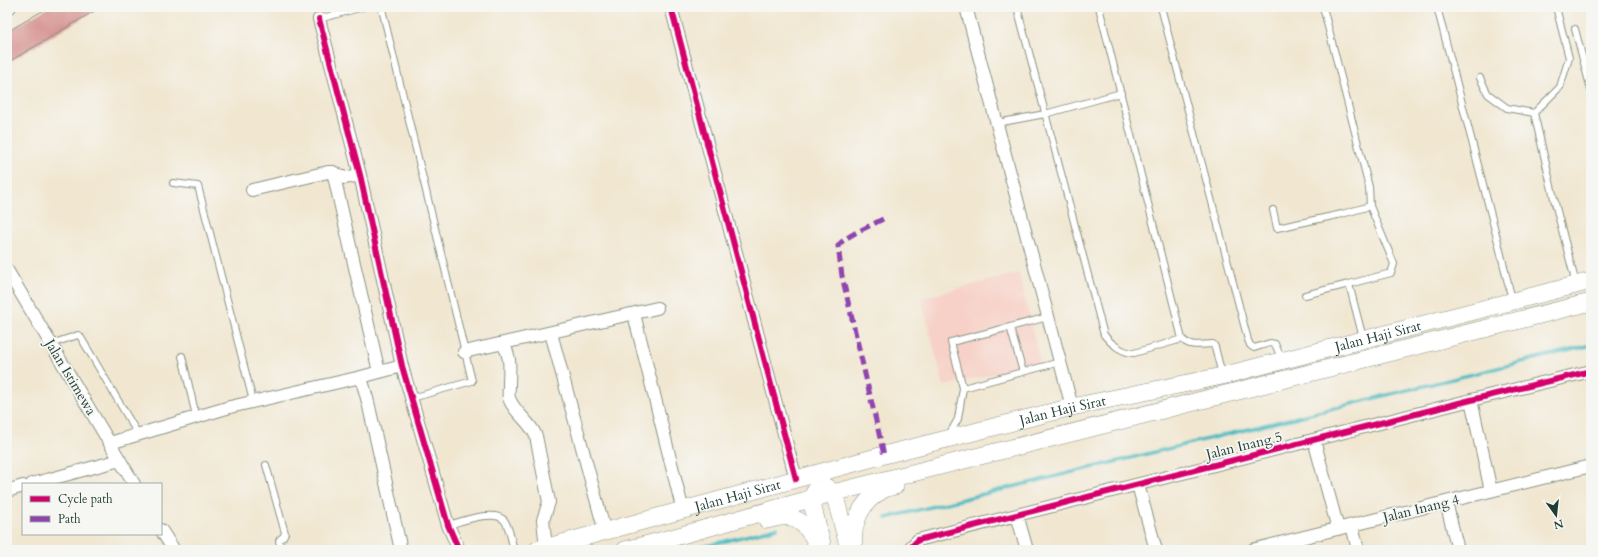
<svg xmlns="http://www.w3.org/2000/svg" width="1598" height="557" font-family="Cardo,serif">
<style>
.built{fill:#f7d1c7}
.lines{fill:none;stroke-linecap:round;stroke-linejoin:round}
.stream{stroke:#4cbbc2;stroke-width:3.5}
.building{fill:#d69492}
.lane-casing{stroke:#889282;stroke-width:8}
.street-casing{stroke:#889282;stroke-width:14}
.secondary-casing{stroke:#889282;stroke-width:18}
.lane{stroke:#fff;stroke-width:6}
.street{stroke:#fff;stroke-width:12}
.secondary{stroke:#fff;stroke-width:17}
.quiet{stroke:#8e44ad;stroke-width:5;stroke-dasharray:10 5;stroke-linecap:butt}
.cycleway-casing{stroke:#f6f6f2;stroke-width:8}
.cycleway{stroke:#d6006c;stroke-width:6}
.labels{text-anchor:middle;stroke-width:3.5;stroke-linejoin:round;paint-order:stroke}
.street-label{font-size:14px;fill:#1f3d34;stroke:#f6f6f2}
</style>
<rect width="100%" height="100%" fill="#f6f6f2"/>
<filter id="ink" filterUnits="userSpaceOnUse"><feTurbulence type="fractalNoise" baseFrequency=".025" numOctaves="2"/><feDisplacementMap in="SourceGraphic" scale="8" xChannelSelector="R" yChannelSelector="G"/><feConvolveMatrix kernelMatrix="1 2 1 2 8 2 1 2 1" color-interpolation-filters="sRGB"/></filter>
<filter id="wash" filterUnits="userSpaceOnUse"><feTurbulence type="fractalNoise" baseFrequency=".012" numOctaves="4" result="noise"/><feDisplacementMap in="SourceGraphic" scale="16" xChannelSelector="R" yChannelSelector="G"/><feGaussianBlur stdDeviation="0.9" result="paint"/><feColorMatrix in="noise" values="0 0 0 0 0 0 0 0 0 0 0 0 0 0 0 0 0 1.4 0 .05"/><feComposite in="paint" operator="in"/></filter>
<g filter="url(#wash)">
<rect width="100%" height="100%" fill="#f1e7d1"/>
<path class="built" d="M 1019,273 L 1040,362 L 944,386 L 921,298 Z"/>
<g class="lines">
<path class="stream" d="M 886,518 L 1591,345
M 690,550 L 777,528"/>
</g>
<g id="blocks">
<path class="building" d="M 49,7 L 101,7 L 7,63 L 7,32 Z"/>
</g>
</g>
<g filter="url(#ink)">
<use href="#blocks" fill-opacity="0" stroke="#889282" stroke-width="1"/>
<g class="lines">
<g class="lane-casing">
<path id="lane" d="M 378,7 L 382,9 L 472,381 L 412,398
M 1017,7 L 1104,335 C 1111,344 1123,353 1134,353 L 1182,339
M 1099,7 L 1182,339 C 1190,348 1202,344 1213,344 L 1215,347 L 1222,375
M 1161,7 L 1248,340 L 1250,345 L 1254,348 L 1270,343 L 1275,344 L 1282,360
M 1323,7 L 1369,187 L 1370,206
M 1437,7 L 1498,242 L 1512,300
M 1556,7 L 1569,58 L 1560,87 L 1534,113 L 1556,207 L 1576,284
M 319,19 L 363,7
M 1575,29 L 1591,90
M 1480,78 L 1488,94 L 1507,108 L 1534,113
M 997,123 L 1045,114 L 1121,93
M 173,183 L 198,186 L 253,401
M 1273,210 L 1277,228 L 1342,214 L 1370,206 L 1394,264 L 1391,273 L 1349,284 L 1363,338
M 1305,295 L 1349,284
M 1010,327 L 1048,317
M 51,344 L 78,335 L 80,336 L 139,436
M 182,356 L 196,416
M 963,388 L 1060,362
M 949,435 L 958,419 L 963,388 L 951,342 L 1010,327 L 1023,372
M 266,465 L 285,533 L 283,537 L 280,539 L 279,541 L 282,550
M 448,525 C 460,522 494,509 504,520 C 510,527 511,541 514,550"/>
</g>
<g class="street-casing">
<path id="street" d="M 671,7 L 796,479
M 966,7 L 1072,407
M 7,9 L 10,7
M 319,19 L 360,175 L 402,366 L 448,525 L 459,550
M 333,172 L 379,372
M 252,190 L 328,172 L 333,172 L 344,178 L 360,175
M 7,270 L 134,484
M 634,314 L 683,511
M 551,333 L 605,532
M 503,344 C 512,358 509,369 509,385 C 509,390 508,394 509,398 C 514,413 530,421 536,436 L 549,502 L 543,520 L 546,548
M 464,352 L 657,308
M 361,377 L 402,366
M 1471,400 L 1491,491
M 1314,440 L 1338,529
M 110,443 L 230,407 L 361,377 L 368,402 L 401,550
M 32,484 L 120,460
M 1138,485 L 1156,550
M 7,491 L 23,486
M 1446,502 L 1458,550
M 1017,515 L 1027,550
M 1352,525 L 1358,550
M 161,530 L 174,550
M 908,550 L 918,540 L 1471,400 L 1591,371
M 1252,550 L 1591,466"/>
</g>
<g class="secondary-casing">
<g id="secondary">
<path d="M 826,487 L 834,493 L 849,549"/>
<path d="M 816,489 L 811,499 L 822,544"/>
<path d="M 767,520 C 774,518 783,516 789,517 C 805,520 814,537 820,550"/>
<path id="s1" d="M 537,550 L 884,455 L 1072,407 L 1222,376 L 1591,281"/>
<path d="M 625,550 C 695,533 763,511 833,493 C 1085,428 1338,365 1591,302"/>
<path d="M 854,550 C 851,527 859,503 881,491 C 885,488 891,487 895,486"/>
</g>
</g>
<use href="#lane" class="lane"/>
<use href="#street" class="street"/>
<use href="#secondary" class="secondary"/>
<path class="quiet" d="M 883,219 C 872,225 843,237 838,246 L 842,276 L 884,455"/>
<g class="cycleway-casing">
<path id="cycleway" d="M 671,7 L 796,479
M 319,19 L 360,175 L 402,366 L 448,525 L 459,550
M 908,550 L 918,540 L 1471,400 L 1591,371"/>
</g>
<use href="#cycleway" class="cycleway"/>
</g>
</g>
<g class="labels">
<g class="street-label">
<text dy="5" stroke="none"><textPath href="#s1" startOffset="868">Jalan Haji Sirat</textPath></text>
<text transform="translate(71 377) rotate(59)" y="5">Jalan Istimewa</text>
<text dy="5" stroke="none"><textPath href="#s1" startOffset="544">Jalan Haji Sirat</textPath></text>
<text transform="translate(1244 445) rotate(-14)" y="5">Jalan Inang 5</text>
<text dy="5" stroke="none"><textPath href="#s1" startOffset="208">Jalan Haji Sirat</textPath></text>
<text transform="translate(1421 508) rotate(-14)" y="5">Jalan Inang 4</text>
</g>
</g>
<rect width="1598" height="557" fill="none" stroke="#f6f6f2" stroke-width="24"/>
<rect x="22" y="483" width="140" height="52" fill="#f6f6f2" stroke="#a0aca6"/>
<rect x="30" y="496" width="20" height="6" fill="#d6006c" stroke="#a0aca6"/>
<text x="58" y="503" font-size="12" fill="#1f3d34">Cycle path</text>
<rect x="30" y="516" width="20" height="6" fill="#8e44ad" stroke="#a0aca6"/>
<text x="58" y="523" font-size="12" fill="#1f3d34">Path</text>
<g transform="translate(1556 515) rotate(165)" stroke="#f6f6f2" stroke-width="3" paint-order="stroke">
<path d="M0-3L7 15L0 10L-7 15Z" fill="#1f3d34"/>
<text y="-6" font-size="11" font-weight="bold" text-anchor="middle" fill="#1f3d34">N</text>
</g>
</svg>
